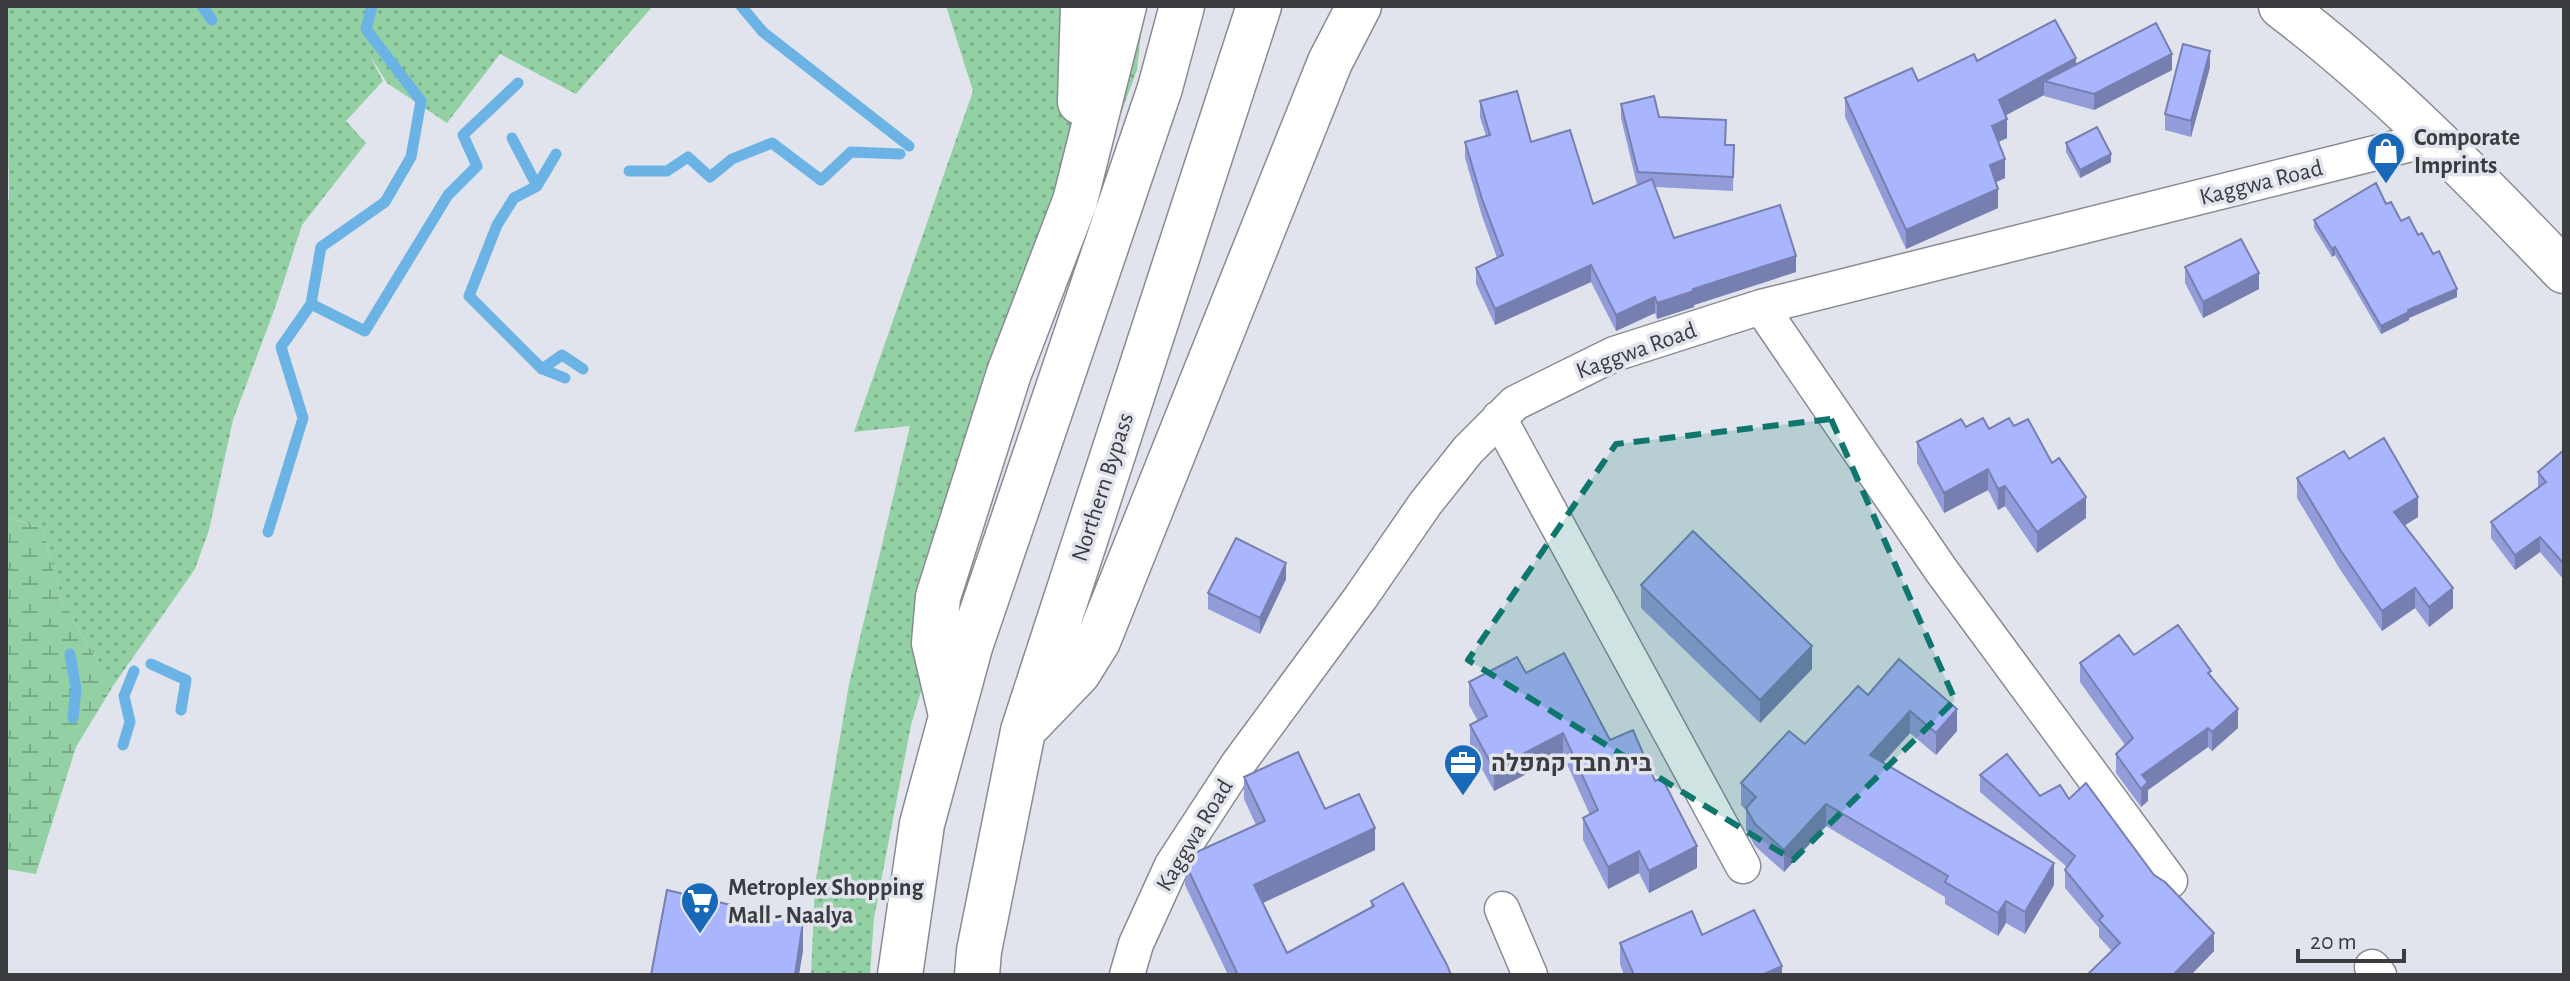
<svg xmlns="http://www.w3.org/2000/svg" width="2570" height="981" font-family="'Alegreya Sans',Heebo,sans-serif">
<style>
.grass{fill:url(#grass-dots)}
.wetland{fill:url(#wetland-marsh)}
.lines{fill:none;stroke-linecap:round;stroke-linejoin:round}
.stream{stroke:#6cb3e5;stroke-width:11}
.minor-casing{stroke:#898b93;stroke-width:37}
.secondary-casing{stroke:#898b93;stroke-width:47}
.motorway-casing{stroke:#898b93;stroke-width:47}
.minor{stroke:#fff;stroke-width:34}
.secondary{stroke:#fff;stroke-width:44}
.motorway{stroke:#fff;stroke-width:44}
.wall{fill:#919cd9}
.shaded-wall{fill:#767fb0}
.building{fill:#a9b5fc;stroke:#767fb0;stroke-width:2}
.marked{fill:#0f766e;fill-opacity:0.2;stroke:#0f766e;stroke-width:6;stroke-dasharray:16 10;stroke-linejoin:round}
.labels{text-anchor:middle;stroke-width:7;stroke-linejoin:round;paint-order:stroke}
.poi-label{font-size:24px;font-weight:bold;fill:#3b3c3f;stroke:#e2e4ed;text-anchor:start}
.street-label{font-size:24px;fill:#3b3c3f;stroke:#e2e4ed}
</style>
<defs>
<pattern id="grass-dots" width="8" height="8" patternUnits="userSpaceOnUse" patternTransform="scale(2)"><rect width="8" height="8" fill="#93d1a5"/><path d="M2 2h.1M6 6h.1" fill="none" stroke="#79ab88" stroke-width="1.8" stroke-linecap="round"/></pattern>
<pattern id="wetland-marsh" width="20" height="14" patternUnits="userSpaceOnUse" patternTransform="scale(2)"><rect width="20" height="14" fill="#93d1a5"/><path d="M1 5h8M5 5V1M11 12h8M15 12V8" fill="none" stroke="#79ab88"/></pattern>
</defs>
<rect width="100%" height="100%" fill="#e2e4ed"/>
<path class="grass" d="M 6,6 L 653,6 L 576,94 L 500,54 L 447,123 L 387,83 L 369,54 L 383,81 L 346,121 L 366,143 L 302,225 L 275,308 L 233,420 L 209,530 L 195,569 L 113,686 L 63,604 L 42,528 L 6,517 L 6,201 L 9,199 Z
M 946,6 L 1144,6 L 1137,70 L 1072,246 L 952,588 L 911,725 L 874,918 L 870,975 L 811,975 L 815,885 L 849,684 L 910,426 L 854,432 L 973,91 Z"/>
<path class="wetland" d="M 6,517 L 42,528 L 63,604 L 113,686 L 76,747 L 36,874 L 6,869 Z"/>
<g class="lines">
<path class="stream" d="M 202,6 L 212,20
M 741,6 L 763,32 L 909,146
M 512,138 L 537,186
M 556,154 L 537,186 L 514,198 L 497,225 L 469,296 L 542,369 L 565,378
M 629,171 L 667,171 L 688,157 L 710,177 L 732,159 L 772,143 L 821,180 L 851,152 L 900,154
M 311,304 L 365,331 L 448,195 L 477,166 L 463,135 L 518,83
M 542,369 L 562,355 L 583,369
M 268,532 L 303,418 L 281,347 L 311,304 L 321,247 L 385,202 L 411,157 L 421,101 L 366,29 L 372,6
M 70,654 L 76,689 L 73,718
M 151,664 L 186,680 L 181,710
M 123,745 L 130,722 L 124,696 L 134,671"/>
<g class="minor-casing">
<path id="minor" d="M 1761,307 L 1941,570 L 2170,881
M 1499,418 L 1743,866
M 1502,909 L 1530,975
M 2372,967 L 2379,975
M 1127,975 L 1136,944 L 1172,865 L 1238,764 L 1361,597 L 1425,504 L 1468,450 L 1515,403 L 1614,354 L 1761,307 L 2435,138"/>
</g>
<g class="secondary-casing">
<path id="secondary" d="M 2281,6 C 2385,85 2474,177 2564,271"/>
</g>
<g class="motorway-casing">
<path id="motorway" d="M 1080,102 L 1083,6
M 950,711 L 934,643 L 938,597 L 1009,373 L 1075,201 L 1124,6
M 1030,723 L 1078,673 L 1098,641 L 1330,62 L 1359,6
M 900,975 L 922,824 L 970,647 L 1160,88 L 1182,6
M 977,975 L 979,951 L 1023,731 L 1259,6"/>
</g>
<use href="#minor" class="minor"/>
<use href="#secondary" class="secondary"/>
<use href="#motorway" class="motorway"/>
</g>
<path class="wall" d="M 1977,61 L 2076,64 L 2172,70 L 2094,110 L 2044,96 L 2044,95 L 2006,115 L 2007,138 L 1998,142 L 2005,178 L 1996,182 L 1998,208 L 1906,249 L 1845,117 L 1845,98 L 1918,81 Z
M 2210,67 L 2191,137 L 2165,130 L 2165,114 Z
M 1480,101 L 1531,142 L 1593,204 L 1637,185 L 1621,118 L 1621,104 L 1659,117 L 1726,145 L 1734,145 L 1733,191 L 1655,187 L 1674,238 L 1796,272 L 1694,305 L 1694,307 L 1657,319 L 1655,313 L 1616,331 L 1591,282 L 1495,325 L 1476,284 L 1476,268 L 1497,258 L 1482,216 L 1465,158 L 1465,142 L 1486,136 L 1480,117 Z
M 2066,143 L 2111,162 L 2080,178 L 2066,152 Z
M 2386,204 L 2401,221 L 2418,235 L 2457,297 L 2409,318 L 2409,320 L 2381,334 L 2335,255 L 2332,257 L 2314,228 L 2314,220 Z
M 2185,267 L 2259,289 L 2203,318 L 2185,283 Z
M 2014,426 L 2052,463 L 2086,518 L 2037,553 L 2005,506 L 1998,510 L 1988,490 L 1944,513 L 1917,463 L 1917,442 L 1966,427 L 1989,429 Z
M 2564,450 L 2564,580 L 2540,552 L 2515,570 L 2491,538 L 2491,522 L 2538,488 L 2538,472 Z
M 2349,459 L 2418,517 L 2405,525 L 2453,608 L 2429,627 L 2415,608 L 2382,631 L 2341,571 L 2297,498 L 2297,478 Z
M 1286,579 L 1260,634 L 1208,609 L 1208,593 Z
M 1641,585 L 1812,669 L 1760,723 L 1641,608 Z
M 2134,655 L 2211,677 L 2238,728 L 2212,751 L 2208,747 L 2148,790 L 2148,801 L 2141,807 L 2116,773 L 2116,754 L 2125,745 L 2080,682 L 2080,663 Z
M 1899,659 L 1957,731 L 1936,755 L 1910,733 L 1884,762 L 2054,885 L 2025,934 L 2006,923 L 1998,936 L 1945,904 L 1945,897 L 1826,826 L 1784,872 L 1755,846 L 1746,830 L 1746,810 L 1741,805 L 1741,783 L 1805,744 L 1868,695 Z
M 1526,673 L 1610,740 L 1655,781 L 1697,868 L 1649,893 L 1639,873 L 1608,889 L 1583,840 L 1583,818 L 1590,815 L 1563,755 L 1494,791 L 1470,747 L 1470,725 L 1478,721 L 1469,705 L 1469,682 Z
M 1980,775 L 2040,796 L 2069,799 L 2154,875 L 2214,951 L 2191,975 L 2087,975 L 2112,951 L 2099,937 L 2099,928 L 2065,888 L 2065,870 L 2067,867 L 1980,792 Z
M 1244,777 L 1325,809 L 1375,850 L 1263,903 L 1287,953 L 1371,908 L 1371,901 L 1451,975 L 1228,975 L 1185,885 L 1185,863 L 1256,825 L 1244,799 Z
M 1702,935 L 1782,975 L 1624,975 L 1620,964 L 1620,943 Z"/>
<path class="shaded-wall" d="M 2210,51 L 2210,67 L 2191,137 L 2191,121 Z
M 2172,54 L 2172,70 L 2094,110 L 2094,94 Z
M 2076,58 L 2076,78 L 2044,81 L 2044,95 L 1999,119 L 1999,100 Z
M 2007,119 L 2007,138 L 1992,145 L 1992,126 Z
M 2111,154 L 2111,162 L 2080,178 L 2080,170 Z
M 2005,159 L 2005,178 L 1990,185 L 1990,165 Z
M 1998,189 L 1998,208 L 1906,249 L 1906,230 Z
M 2335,247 L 2335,255 L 2332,257 L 2332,249 Z
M 1796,256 L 1796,272 L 1694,305 L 1694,307 L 1657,319 L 1657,303 L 1693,289 Z
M 1591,265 L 1591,282 L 1495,325 L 1495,309 Z
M 2259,273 L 2259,289 L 2203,318 L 2203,302 Z
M 2457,289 L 2457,297 L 2409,318 L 2409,320 L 2381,334 L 2381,326 L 2408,310 Z
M 1655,297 L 1655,313 L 1616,331 L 1616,315 Z
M 1988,469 L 1988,490 L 1944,513 L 1944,493 Z
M 2005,486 L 2005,506 L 1998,510 L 1998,489 Z
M 2086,497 L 2086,518 L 2037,553 L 2037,532 Z
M 2418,497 L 2418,517 L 2394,532 L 2394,512 Z
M 2540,537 L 2540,552 L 2515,570 L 2515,555 Z
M 1286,563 L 1286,579 L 1260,634 L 1260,618 Z
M 2415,588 L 2415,608 L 2382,631 L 2382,611 Z
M 2453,588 L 2453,608 L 2429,627 L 2429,607 Z
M 1812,646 L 1812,669 L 1760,723 L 1760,700 Z
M 1957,709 L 1957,731 L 1936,755 L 1936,733 Z
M 2238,709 L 2238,728 L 2212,751 L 2212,732 Z
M 1910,711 L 1910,733 L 1870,777 L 1870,755 Z
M 2208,728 L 2208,747 L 2148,790 L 2148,801 L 2141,807 L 2142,775 Z
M 1563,733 L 1563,755 L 1494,791 L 1494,769 Z
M 1826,804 L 1826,826 L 1784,872 L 1784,850 Z
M 1375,828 L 1375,850 L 1254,907 L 1254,885 Z
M 1697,846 L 1697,868 L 1649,893 L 1649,871 Z
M 1639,851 L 1639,873 L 1608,889 L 1608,867 Z
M 2054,863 L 2054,885 L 2025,934 L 2025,912 Z
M 2006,901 L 2006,923 L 1998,936 L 1998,913 Z
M 803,922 L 803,951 L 799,975 L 795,975 Z
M 2214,933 L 2214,951 L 2191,975 L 2173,975 Z
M 1782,966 L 1782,975 L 1762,975 Z"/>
<path class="building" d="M 2055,20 L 2076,58 L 1999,100 L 2007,119 L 1992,126 L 2005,159 L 1990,165 L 1998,189 L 1906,230 L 1845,98 L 1912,68 L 1918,81 L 1974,54 L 1977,61 Z
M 2156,23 L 2172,54 L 2094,94 L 2044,81 Z
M 2183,44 L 2210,51 L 2191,121 L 2165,114 Z
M 1517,91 L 1531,142 L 1570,130 L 1593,204 L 1652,179 L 1674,238 L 1780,205 L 1796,256 L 1693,289 L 1694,291 L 1657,303 L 1655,297 L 1616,315 L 1591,265 L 1495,309 L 1476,268 L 1503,255 L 1482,199 L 1465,142 L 1490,135 L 1480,101 Z
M 1654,96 L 1659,117 L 1726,120 L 1725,145 L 1734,145 L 1733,177 L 1638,172 L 1621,104 Z
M 2097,127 L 2111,154 L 2080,170 L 2066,143 Z
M 2376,183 L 2386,204 L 2391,202 L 2401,221 L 2409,217 L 2418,235 L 2422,233 L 2433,254 L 2439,251 L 2457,289 L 2408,310 L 2409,312 L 2381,326 L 2335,247 L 2332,249 L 2314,220 Z
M 2241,239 L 2259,273 L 2203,302 L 2185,267 Z
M 1983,418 L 1989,429 L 2009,418 L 2014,426 L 2028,419 L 2052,463 L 2059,458 L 2086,497 L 2037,532 L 2005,486 L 1998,489 L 1988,469 L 1944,493 L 1917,442 L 1961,419 L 1966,427 Z
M 2384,438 L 2418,497 L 2394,512 L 2453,588 L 2429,607 L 2415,588 L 2382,611 L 2341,551 L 2297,478 L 2344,451 L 2349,459 Z
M 2564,450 L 2564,564 L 2540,537 L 2515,555 L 2491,522 L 2546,482 L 2538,472 Z
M 1693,531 L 1812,646 L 1760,700 L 1641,585 Z
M 1236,538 L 1286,563 L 1260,618 L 1208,593 Z
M 2178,625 L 2211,671 L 2208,673 L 2238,709 L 2212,732 L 2208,728 L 2142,775 L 2148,782 L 2141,789 L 2116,754 L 2133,738 L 2080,663 L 2119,635 L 2134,655 Z
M 1564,653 L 1610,740 L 1633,730 L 1655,781 L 1662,778 L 1697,846 L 1649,871 L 1639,851 L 1608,867 L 1583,818 L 1598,810 L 1563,733 L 1494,769 L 1470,725 L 1487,716 L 1469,682 L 1517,657 L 1526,673 Z
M 1899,659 L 1957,709 L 1936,733 L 1910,711 L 1870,755 L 2054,863 L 2025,912 L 2006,901 L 1998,913 L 1945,882 L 1948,876 L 1826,804 L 1784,850 L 1755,824 L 1746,808 L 1756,797 L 1741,783 L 1789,731 L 1805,744 L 1858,686 L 1868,695 Z
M 1298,752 L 1325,809 L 1359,794 L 1375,828 L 1254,885 L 1287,953 L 1374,906 L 1371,901 L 1403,883 L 1447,965 L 1451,975 L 1238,975 L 1185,863 L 1188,856 L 1265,821 L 1244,777 Z
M 2007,754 L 2040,796 L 2060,785 L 2069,799 L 2086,783 L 2154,875 L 2165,882 L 2214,933 L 2173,975 L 2087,975 L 2120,943 L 2099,920 L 2103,916 L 2065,870 L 2075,856 L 1980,775 Z
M 667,890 L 803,922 L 795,975 L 651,975 Z
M 1754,910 L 1782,966 L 1762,975 L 1634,975 L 1620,943 L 1692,911 L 1702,935 Z"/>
<path class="marked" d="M 1831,419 L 1955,700 L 1793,860 L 1468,660 L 1616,444 Z"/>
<defs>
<g id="shop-pin" transform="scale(2)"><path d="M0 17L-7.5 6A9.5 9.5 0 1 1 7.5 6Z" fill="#186ab8" stroke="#e2e4ed"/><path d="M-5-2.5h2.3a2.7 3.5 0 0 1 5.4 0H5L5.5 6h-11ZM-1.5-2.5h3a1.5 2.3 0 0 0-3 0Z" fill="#fff"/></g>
<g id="office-pin" transform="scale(2)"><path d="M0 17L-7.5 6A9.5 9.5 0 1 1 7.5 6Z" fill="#186ab8" stroke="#e2e4ed"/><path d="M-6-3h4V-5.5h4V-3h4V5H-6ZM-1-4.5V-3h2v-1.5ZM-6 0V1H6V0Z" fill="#fff"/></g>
<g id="supermarket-pin" transform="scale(2)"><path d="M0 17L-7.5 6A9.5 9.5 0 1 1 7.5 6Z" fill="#186ab8" stroke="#e2e4ed"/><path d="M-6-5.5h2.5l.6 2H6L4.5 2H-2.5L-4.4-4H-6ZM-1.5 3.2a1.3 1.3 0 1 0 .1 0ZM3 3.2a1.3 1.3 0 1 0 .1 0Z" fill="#fff"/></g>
</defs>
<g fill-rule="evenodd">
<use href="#shop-pin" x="2386" y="151"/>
<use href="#office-pin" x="1463" y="763"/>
<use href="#supermarket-pin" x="700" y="901"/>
</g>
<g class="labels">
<g class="poi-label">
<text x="2414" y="145">Comporate<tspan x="2414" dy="28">Imprints</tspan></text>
<text x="1491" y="771">בית חבד קמפלה</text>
<text x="728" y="895">Metroplex Shopping<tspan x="728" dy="28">Mall - Naalya</tspan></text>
</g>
<g class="street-label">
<text transform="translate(2261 182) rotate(-14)" y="8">Kaggwa Road</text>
<text transform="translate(1636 350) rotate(-20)" y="8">Kaggwa Road</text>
<text transform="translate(1102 487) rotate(-72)" y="8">Northern Bypass</text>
<text transform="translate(1194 835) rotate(-59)" y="8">Kaggwa Road</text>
</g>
</g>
<rect width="2570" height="981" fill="none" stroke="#3b3c3f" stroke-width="16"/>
<path d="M2298 949v12h106v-12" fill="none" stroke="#3b3c3f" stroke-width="4"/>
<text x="2310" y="949" font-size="24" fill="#3b3c3f" stroke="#e2e4ed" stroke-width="6" paint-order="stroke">20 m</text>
</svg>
